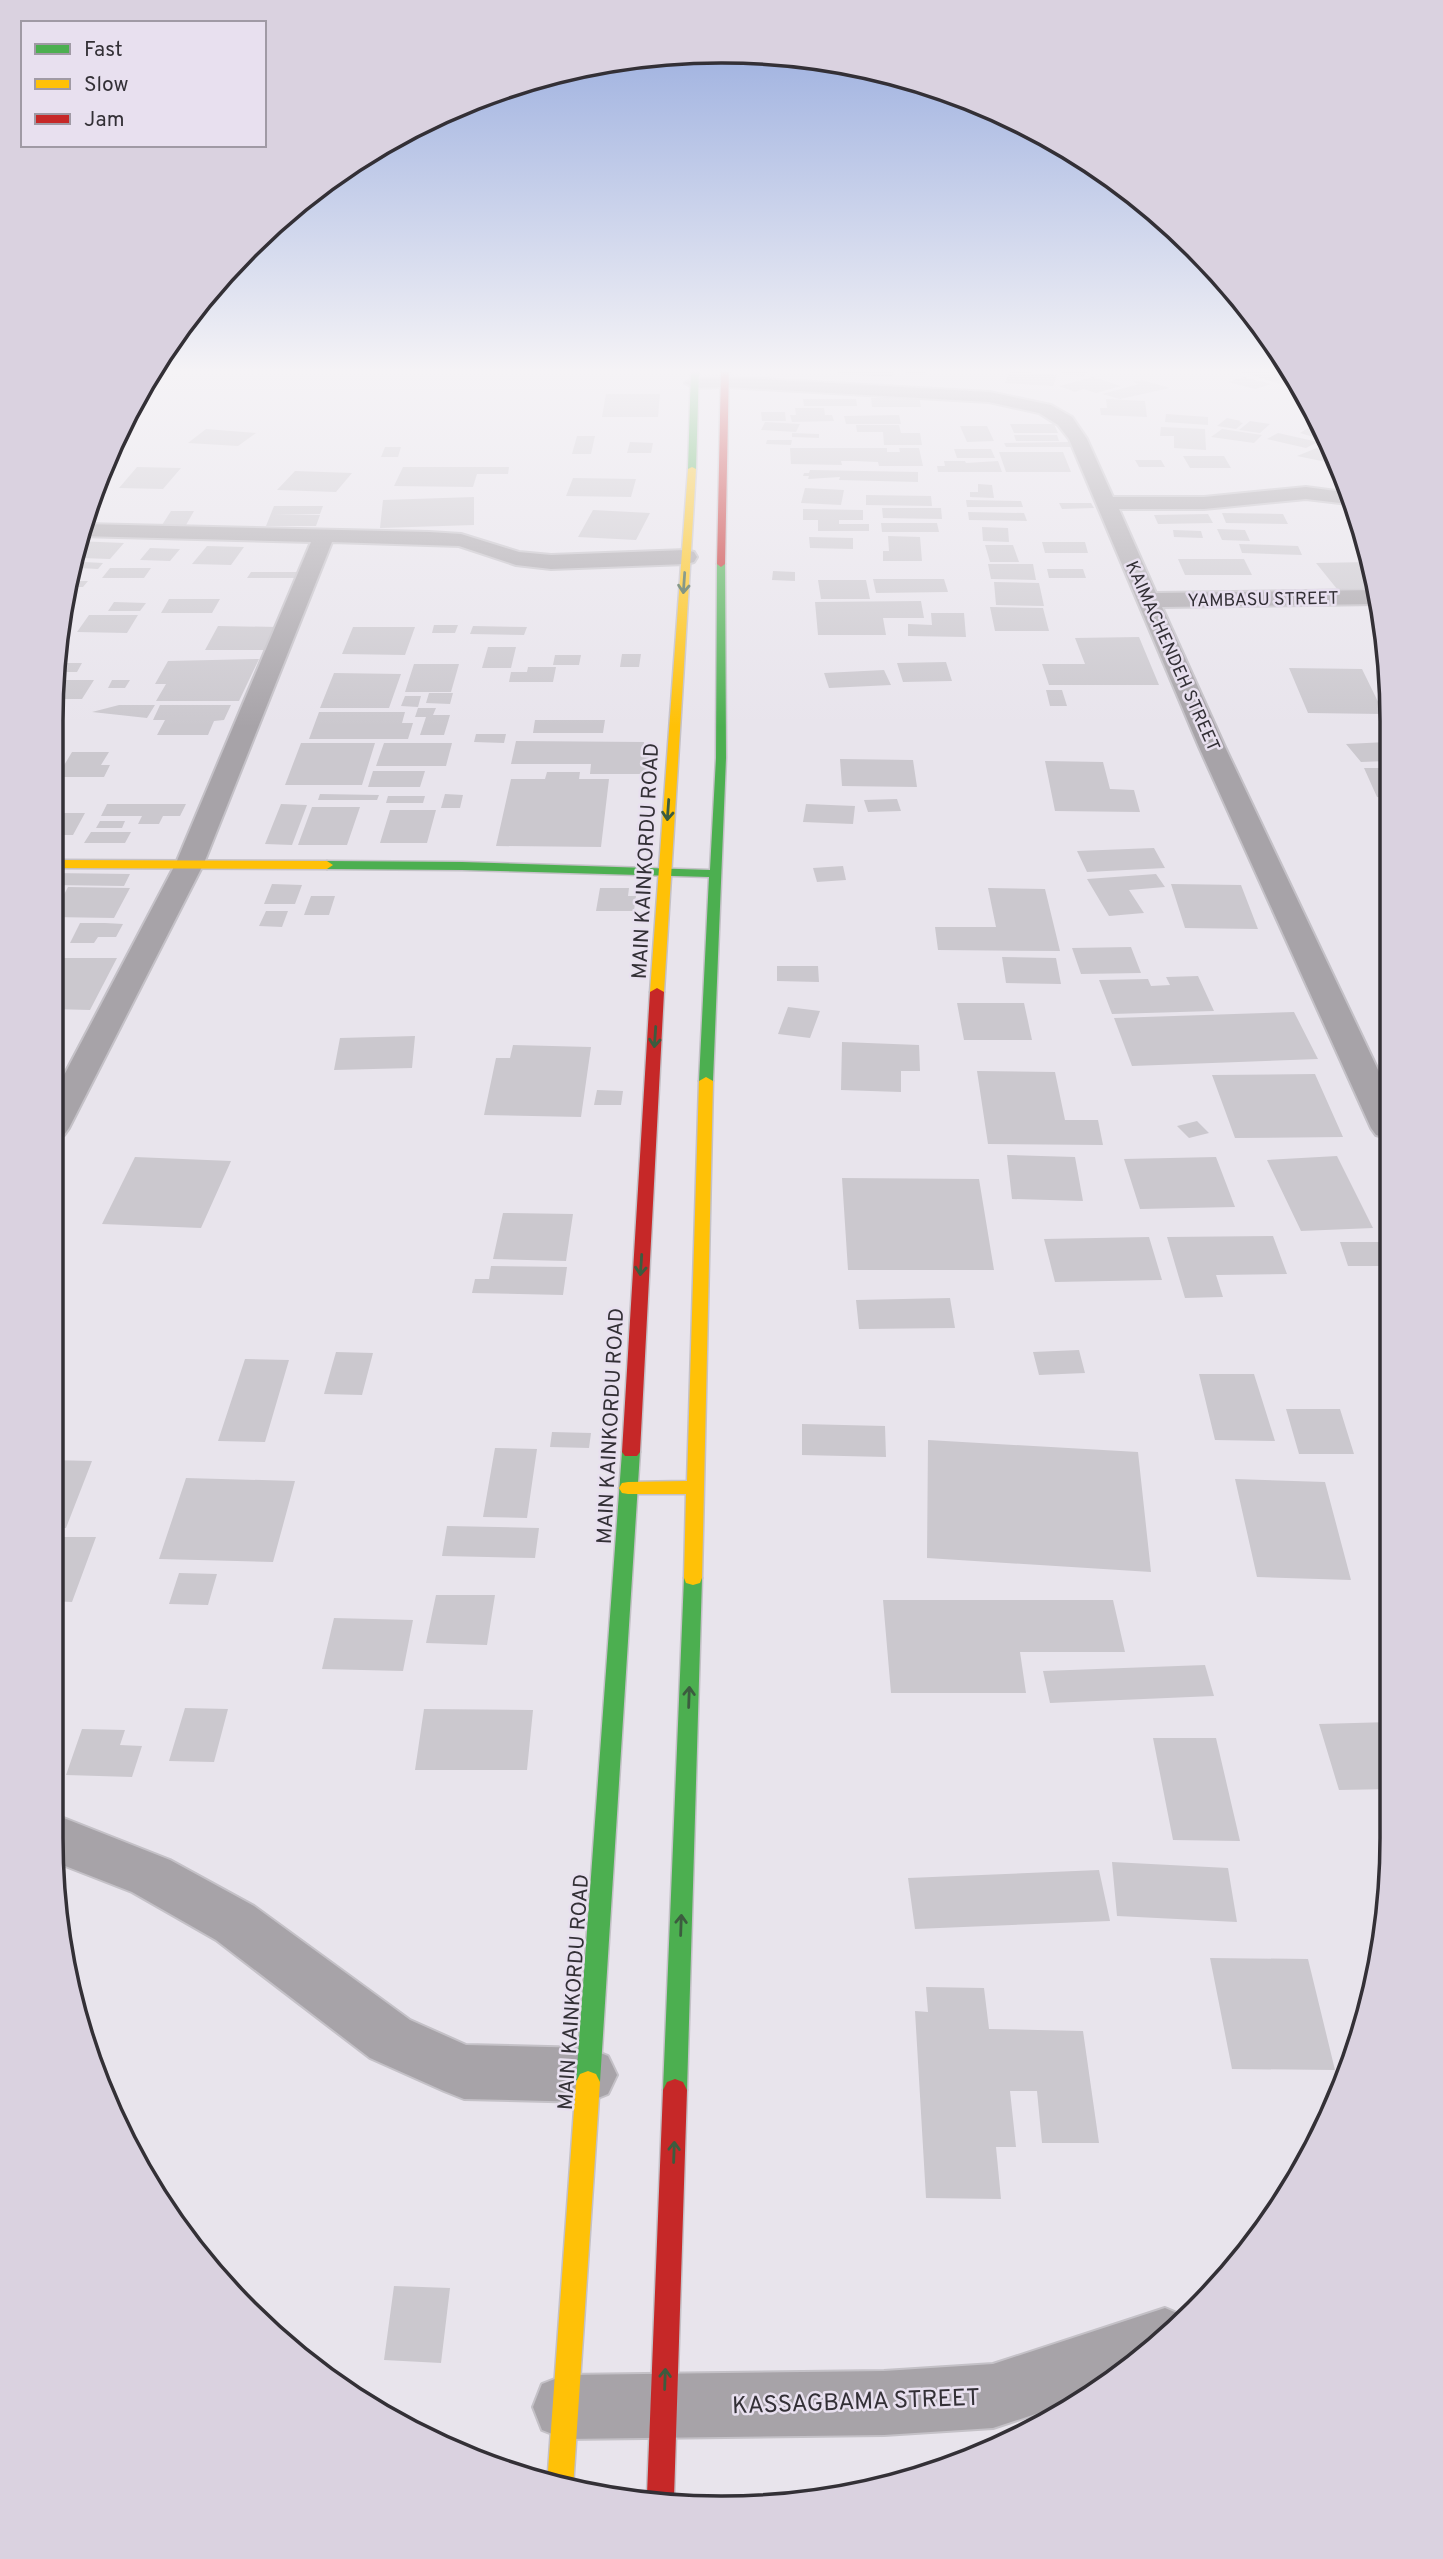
<svg xmlns="http://www.w3.org/2000/svg" width="1443" height="2559" font-family="Overpass,sans-serif">
<style>
.building{fill:#cbc8ce}
.lines{fill:none;stroke-linecap:round;stroke-linejoin:round}
.street-casing{stroke:#c4c1c7;stroke-width:4}
.fast-casing{stroke:#c4c1c7;stroke-width:3}
.slow-casing{stroke:#c4c1c7;stroke-width:3}
.jam-casing{stroke:#c4c1c7;stroke-width:3}
.street{fill:#a7a3a8;fill-rule:evenodd}
.fast{fill:#4caf50;fill-rule:evenodd}
.slow{fill:#ffc107;fill-rule:evenodd}
.jam{fill:#c62828;fill-rule:evenodd}
.oneway{stroke:#3c5c3f}
.labels{text-anchor:middle;stroke-width:5;stroke-linejoin:round;paint-order:stroke}
.far-street-label{font-size:18px;fill:#333036;stroke:#e8e0ef}
.street-label{font-size:21px;fill:#333036;stroke:#e8e0ef}
.near-street-label{font-size:24px;fill:#333036;stroke:#e8e0ef}
.rim{fill:none;stroke:#333036;stroke-width:3.5}
</style>
<rect width="100%" height="100%" fill="#e8e4ec"/>
<path class="building" d="M 839,368 L 866,369 L 895,368 L 893,377 L 837,374 Z
M 908,368 L 927,368 L 924,375 L 905,374 Z
M 1011,368 L 1032,370 L 1031,373 L 1057,375 L 1053,386 L 1005,383 Z
M 1066,368 L 1090,368 L 1084,376 L 1061,374 Z
M 1228,368 L 1289,368 L 1297,385 L 1290,387 Z
M 1093,377 L 1121,386 L 1096,393 L 1084,389 L 1075,392 L 1059,386 Z
M 1244,377 L 1271,384 L 1255,389 L 1228,382 Z
M 1142,380 L 1170,388 L 1120,399 L 1102,394 L 1139,384 L 1133,382 Z
M 606,394 L 660,394 L 658,417 L 602,417 Z
M 884,396 L 919,396 L 921,407 L 872,407 L 871,398 L 884,398 Z
M 803,399 L 856,399 L 857,406 L 804,406 Z
M 1106,399 L 1145,401 L 1147,417 L 1101,415 L 1100,408 L 1107,408 Z
M 795,408 L 824,408 L 825,415 L 832,415 L 834,421 L 792,422 L 790,415 L 796,415 Z
M 761,412 L 785,412 L 786,421 L 762,421 Z
M 1166,414 L 1208,417 L 1208,425 L 1165,422 Z
M 899,415 L 901,424 L 846,424 L 844,416 Z
M 1227,418 L 1241,421 L 1239,422 L 1243,423 L 1236,429 L 1217,426 Z
M 1250,421 L 1270,424 L 1260,433 L 1239,430 Z
M 765,422 L 800,424 L 796,432 L 761,430 Z
M 1316,423 L 1324,440 L 1300,433 Z
M 1010,424 L 1054,424 L 1058,433 L 1014,433 Z
M 856,425 L 899,425 L 901,433 L 920,433 L 922,445 L 884,445 L 883,432 L 857,432 Z
M 960,426 L 987,426 L 994,441 L 967,442 Z
M 1161,427 L 1205,429 L 1206,450 L 1174,448 L 1174,436 L 1160,436 Z
M 206,429 L 256,433 L 238,446 L 188,443 Z
M 1222,429 L 1262,435 L 1254,443 L 1211,437 Z
M 792,433 L 819,434 L 819,438 L 792,437 Z
M 1278,433 L 1318,442 L 1306,448 L 1267,439 Z
M 1014,435 L 1057,435 L 1059,441 L 1016,441 Z
M 577,436 L 595,436 L 591,454 L 572,454 Z
M 767,440 L 792,440 L 791,445 L 766,444 Z
M 630,442 L 653,443 L 651,453 L 627,453 Z
M 1069,442 L 1071,447 L 1006,447 L 1004,443 Z
M 1324,445 L 1327,446 L 1336,464 L 1297,456 Z
M 385,447 L 401,447 L 398,457 L 381,457 Z
M 790,448 L 887,448 L 887,452 L 900,452 L 899,448 L 919,448 L 923,466 L 879,466 L 878,462 L 854,461 L 841,461 L 842,465 L 791,464 Z
M 954,449 L 991,449 L 995,458 L 957,458 Z
M 999,452 L 1063,452 L 1071,472 L 1006,472 Z
M 1183,456 L 1224,456 L 1231,468 L 1190,468 Z
M 1135,460 L 1161,460 L 1165,467 L 1139,467 Z
M 944,461 L 965,461 L 966,463 L 998,461 L 1002,472 L 938,472 L 937,466 L 945,466 Z
M 137,467 L 181,468 L 163,489 L 119,488 Z
M 403,467 L 509,467 L 508,474 L 477,474 L 473,487 L 394,486 Z
M 810,470 L 918,472 L 918,482 L 839,480 L 840,477 L 808,479 L 809,476 L 803,476 L 804,473 L 809,473 Z
M 295,471 L 352,473 L 336,492 L 277,490 Z
M 573,478 L 636,479 L 631,497 L 566,496 Z
M 978,484 L 992,485 L 994,498 L 970,497 L 970,492 L 978,492 Z
M 805,488 L 844,490 L 841,505 L 801,503 Z
M 866,495 L 931,496 L 932,506 L 866,505 Z
M 474,497 L 474,525 L 380,528 L 383,500 Z
M 966,500 L 1021,501 L 1023,507 L 967,507 Z
M 1059,503 L 1091,503 L 1094,508 L 1062,509 Z
M 274,506 L 323,506 L 320,514 L 274,514 L 320,515 L 316,526 L 266,526 Z
M 882,508 L 941,508 L 942,519 L 883,518 Z
M 803,509 L 863,510 L 863,520 L 839,520 L 839,524 L 869,524 L 869,531 L 818,531 L 818,520 L 803,520 Z
M 593,510 L 650,513 L 636,540 L 578,537 Z
M 171,511 L 194,511 L 186,525 L 162,525 Z
M 968,512 L 1024,513 L 1027,521 L 969,520 Z
M 1222,513 L 1283,514 L 1288,524 L 1226,523 Z
M 1208,514 L 1213,523 L 1158,524 L 1154,515 Z
M 881,523 L 937,523 L 939,532 L 882,532 Z
M 982,527 L 1008,528 L 1009,542 L 983,541 Z
M 1217,529 L 1245,530 L 1250,541 L 1222,540 Z
M 1173,530 L 1201,531 L 1203,538 L 1174,537 Z
M 888,536 L 920,537 L 922,561 L 883,561 L 883,551 L 889,551 Z
M 809,537 L 853,538 L 853,549 L 810,548 Z
M 76,541 L 124,543 L 110,559 L 81,558 L 86,552 L 73,551 Z
M 1042,542 L 1085,542 L 1088,553 L 1045,553 Z
M 1239,544 L 1298,546 L 1302,555 L 1242,553 Z
M 985,545 L 1013,545 L 1019,562 L 990,562 Z
M 207,546 L 244,547 L 231,565 L 192,564 Z
M 150,548 L 180,549 L 170,561 L 140,560 Z
M 1178,559 L 1244,559 L 1252,575 L 1185,575 Z
M 84,562 L 103,563 L 98,569 L 78,568 Z
M 1370,562 L 1376,588 L 1337,589 L 1316,563 Z
M 988,564 L 1033,564 L 1036,580 L 991,579 Z
M 110,568 L 151,568 L 144,578 L 102,578 Z
M 1047,569 L 1083,569 L 1086,578 L 1049,578 Z
M 773,571 L 795,572 L 795,581 L 772,580 Z
M 251,572 L 300,572 L 296,578 L 247,578 Z
M 873,579 L 944,579 L 948,592 L 876,593 Z
M 818,580 L 866,580 L 870,599 L 821,599 Z
M 69,581 L 88,581 L 83,587 L 67,587 Z
M 994,582 L 1039,583 L 1044,606 L 996,605 Z
M 169,599 L 220,599 L 212,613 L 161,613 Z
M 921,601 L 924,618 L 883,618 L 886,635 L 818,635 L 815,602 Z
M 114,602 L 146,603 L 140,611 L 108,611 Z
M 990,607 L 1043,608 L 1049,631 L 995,631 Z
M 931,613 L 964,613 L 966,637 L 908,636 L 908,624 L 932,625 Z
M 89,615 L 138,615 L 127,633 L 77,632 Z
M 434,625 L 458,625 L 455,633 L 432,633 Z
M 218,626 L 278,627 L 266,650 L 205,650 Z
M 473,626 L 527,627 L 524,635 L 470,634 Z
M 353,627 L 415,627 L 405,655 L 342,654 Z
M 1139,637 L 1159,685 L 1049,685 L 1042,664 L 1085,664 L 1075,638 Z
M 488,647 L 516,647 L 511,668 L 482,668 Z
M 622,654 L 641,654 L 639,667 L 620,667 Z
M 555,655 L 581,655 L 579,665 L 553,665 Z
M 259,659 L 239,701 L 156,701 L 166,684 L 155,684 L 168,661 Z
M 946,662 L 952,681 L 903,682 L 897,663 Z
M 55,663 L 82,663 L 77,672 L 53,672 Z
M 414,664 L 459,664 L 451,692 L 405,692 Z
M 528,667 L 556,667 L 553,682 L 509,682 L 511,672 L 527,672 Z
M 1289,668 L 1362,669 L 1384,714 L 1308,713 Z
M 884,670 L 891,685 L 829,688 L 824,673 Z
M 334,673 L 401,674 L 389,708 L 320,708 Z
M 52,680 L 94,680 L 82,699 L 52,699 Z
M 112,680 L 130,680 L 125,688 L 108,688 Z
M 1046,690 L 1062,690 L 1067,706 L 1050,706 Z
M 429,693 L 453,693 L 450,704 L 426,703 Z
M 405,696 L 421,696 L 418,707 L 401,706 Z
M 119,705 L 155,705 L 147,718 L 92,712 Z
M 160,705 L 231,705 L 224,720 L 214,721 L 208,735 L 157,735 L 165,720 L 153,720 Z
M 418,708 L 436,708 L 433,715 L 450,715 L 444,735 L 420,735 L 426,717 L 415,717 Z
M 319,712 L 405,712 L 402,723 L 413,723 L 408,739 L 309,739 Z
M 535,720 L 605,720 L 603,733 L 533,733 Z
M 476,734 L 506,734 L 504,743 L 474,742 Z
M 516,741 L 644,742 L 642,757 L 649,756 L 647,774 L 590,774 L 591,764 L 511,764 Z
M 1387,742 L 1387,761 L 1361,762 L 1346,744 Z
M 301,743 L 375,743 L 362,785 L 285,785 Z
M 384,743 L 452,743 L 446,766 L 376,766 Z
M 72,752 L 109,752 L 101,765 L 110,765 L 104,777 L 57,777 Z
M 840,759 L 913,760 L 917,787 L 842,786 Z
M 1045,761 L 1103,762 L 1110,789 L 1134,790 L 1140,812 L 1055,811 Z
M 1364,768 L 1387,768 L 1387,798 L 1377,797 Z
M 373,771 L 425,771 L 420,787 L 368,787 Z
M 547,772 L 580,772 L 579,779 L 609,779 L 601,847 L 496,846 L 511,779 L 545,779 Z
M 320,794 L 379,795 L 377,800 L 318,800 Z
M 445,794 L 463,795 L 460,808 L 441,808 Z
M 388,796 L 425,796 L 423,803 L 386,803 Z
M 897,799 L 901,811 L 868,812 L 864,800 Z
M 107,804 L 186,804 L 180,816 L 163,816 L 159,824 L 138,824 L 142,816 L 101,816 Z
M 281,804 L 307,805 L 292,845 L 265,844 Z
M 806,804 L 855,806 L 853,824 L 803,822 Z
M 312,807 L 360,807 L 347,845 L 298,845 Z
M 390,810 L 436,810 L 427,843 L 380,843 Z
M 52,813 L 85,813 L 73,835 L 52,835 Z
M 100,821 L 125,821 L 122,828 L 96,828 Z
M 91,832 L 131,832 L 125,843 L 84,843 Z
M 1154,848 L 1165,868 L 1087,872 L 1077,851 Z
M 843,866 L 846,880 L 817,882 L 813,868 Z
M 52,873 L 130,874 L 124,886 L 52,885 Z
M 1156,874 L 1165,887 L 1129,890 L 1144,913 L 1109,916 L 1087,879 Z
M 272,884 L 302,885 L 295,904 L 264,904 Z
M 1171,884 L 1241,885 L 1258,929 L 1185,928 Z
M 68,887 L 130,888 L 114,918 L 52,917 Z
M 600,888 L 629,888 L 628,896 L 636,896 L 634,911 L 596,911 Z
M 988,888 L 1045,889 L 1060,951 L 938,950 L 935,927 L 996,927 Z
M 311,896 L 335,896 L 329,915 L 304,915 Z
M 266,911 L 288,911 L 282,927 L 259,926 Z
M 80,923 L 105,923 L 123,924 L 116,937 L 98,937 L 94,943 L 70,943 Z
M 1131,947 L 1141,973 L 1081,974 L 1072,948 Z
M 1002,957 L 1056,958 L 1061,984 L 1006,983 Z
M 52,958 L 117,958 L 90,1010 L 52,1009 Z
M 777,966 L 818,966 L 819,982 L 777,981 Z
M 1198,976 L 1214,1011 L 1112,1014 L 1099,980 L 1148,979 L 1151,986 L 1170,985 L 1166,977 Z
M 957,1003 L 1024,1003 L 1032,1040 L 964,1040 Z
M 788,1007 L 820,1011 L 810,1038 L 778,1034 Z
M 1294,1012 L 1318,1059 L 1132,1066 L 1114,1018 Z
M 415,1036 L 412,1068 L 334,1070 L 340,1038 Z
M 842,1042 L 919,1045 L 920,1071 L 901,1071 L 901,1092 L 841,1090 Z
M 513,1045 L 591,1047 L 581,1117 L 484,1115 L 496,1058 L 510,1058 Z
M 977,1071 L 1055,1072 L 1065,1120 L 1098,1120 L 1103,1145 L 988,1144 Z
M 1315,1074 L 1343,1137 L 1235,1138 L 1212,1075 Z
M 597,1090 L 623,1091 L 621,1105 L 594,1105 Z
M 1197,1121 L 1209,1133 L 1189,1138 L 1177,1126 Z
M 1007,1155 L 1075,1157 L 1083,1201 L 1012,1199 Z
M 1337,1156 L 1373,1228 L 1301,1231 L 1267,1160 Z
M 135,1157 L 231,1161 L 201,1228 L 102,1224 Z
M 1216,1157 L 1235,1207 L 1140,1209 L 1124,1159 Z
M 842,1178 L 979,1179 L 994,1270 L 848,1270 Z
M 503,1213 L 573,1214 L 566,1261 L 493,1259 Z
M 1273,1236 L 1287,1274 L 1216,1275 L 1223,1297 L 1185,1298 L 1167,1237 Z
M 1149,1237 L 1162,1280 L 1055,1282 L 1044,1239 Z
M 1340,1242 L 1387,1242 L 1389,1266 L 1348,1266 Z
M 491,1266 L 567,1267 L 563,1295 L 472,1293 L 475,1279 L 489,1279 Z
M 950,1298 L 955,1328 L 859,1329 L 856,1300 Z
M 1079,1350 L 1085,1373 L 1039,1375 L 1033,1352 Z
M 336,1352 L 373,1353 L 362,1395 L 324,1394 Z
M 245,1359 L 289,1360 L 265,1442 L 218,1441 Z
M 1199,1374 L 1254,1374 L 1275,1441 L 1215,1440 Z
M 1286,1409 L 1340,1409 L 1354,1454 L 1299,1454 Z
M 802,1424 L 885,1426 L 886,1457 L 802,1455 Z
M 552,1432 L 591,1433 L 589,1448 L 550,1447 Z
M 928,1440 L 1138,1452 L 1151,1572 L 927,1558 Z
M 495,1448 L 537,1449 L 527,1518 L 483,1517 Z
M 51,1460 L 92,1461 L 66,1528 L 51,1528 Z
M 186,1478 L 295,1481 L 273,1562 L 159,1559 Z
M 1235,1479 L 1325,1482 L 1351,1580 L 1257,1577 Z
M 447,1526 L 539,1528 L 535,1558 L 442,1556 Z
M 51,1537 L 96,1537 L 72,1602 L 51,1601 Z
M 179,1573 L 217,1574 L 208,1605 L 169,1604 Z
M 436,1595 L 495,1595 L 487,1645 L 426,1643 Z
M 883,1600 L 1113,1600 L 1125,1652 L 1020,1652 L 1026,1693 L 891,1693 Z
M 334,1618 L 413,1620 L 403,1671 L 322,1669 Z
M 1205,1665 L 1214,1696 L 1050,1703 L 1043,1671 Z
M 51,1681 L 62,1681 L 51,1712 Z
M 185,1708 L 228,1709 L 214,1762 L 169,1761 Z
M 424,1709 L 533,1710 L 527,1770 L 415,1770 Z
M 1390,1722 L 1391,1789 L 1339,1790 L 1319,1724 Z
M 82,1729 L 125,1730 L 120,1745 L 142,1746 L 132,1777 L 66,1775 Z
M 1153,1738 L 1216,1738 L 1240,1841 L 1173,1840 Z
M 1112,1862 L 1228,1868 L 1237,1922 L 1117,1916 Z
M 1099,1870 L 1110,1921 L 915,1929 L 908,1878 Z
M 1210,1958 L 1308,1959 L 1335,2070 L 1232,2069 Z
M 926,1987 L 984,1988 L 989,2029 L 1083,2031 L 1099,2143 L 1042,2143 L 1037,2091 L 1010,2091 L 1016,2147 L 996,2147 L 1001,2199 L 926,2198 L 915,2011 L 928,2012 Z
M 394,2286 L 450,2288 L 441,2363 L 384,2360 Z"/>
<g class="lines">
<g class="street-casing">
<path id="street" d="M 726,377 L 989,392 L 1051,405 L 1072,417 L 1087,439 L 1113,497 L 1204,497 L 1306,487 L 1351,493 L 1357,505 L 1306,499 L 1204,509 L 1119,509 L 1156,593 L 1376,590 L 1378,604 L 1162,607 L 1225,747 L 1388,1091 L 1388,1138 L 1376,1135 L 1371,1128 L 1199,747 L 1069,439 L 1058,425 L 1039,413 L 989,402 L 726,387 L 694,388 L 685,383 L 694,378 Z
M 84,524 L 429,532 L 461,534 L 519,552 L 551,555 L 686,550 L 694,552 L 697,557 L 694,562 L 686,564 L 551,569 L 516,565 L 459,546 L 332,542 L 204,863 L 69,1128 L 64,1135 L 52,1138 L 52,1098 L 176,863 L 311,542 L 79,536 Z
M 51,1813 L 170,1860 L 254,1906 L 410,2020 L 466,2045 L 588,2048 L 608,2056 L 617,2075 L 608,2094 L 588,2102 L 464,2099 L 444,2091 L 370,2058 L 216,1940 L 132,1892 L 55,1862 L 51,1838 Z
M 1165,2308 L 1184,2316 L 1163,2342 L 1060,2406 L 993,2428 L 884,2435 L 565,2439 L 542,2430 L 533,2407 L 542,2384 L 565,2375 L 884,2371 L 993,2364 Z"/>
</g>
<g class="fast-casing">
<path id="fast" d="M 691,368 L 699,368 L 696,469 L 692,471 L 688,469 Z
M 721,561 L 725,564 L 726,758 L 713,1081 L 706,1085 L 699,1081 L 709,877 L 462,870 L 327,869 L 321,865 L 327,861 L 462,862 L 710,870 L 716,758 L 717,564 Z
M 631,1446 L 637,1448 L 640,1452 L 600,2082 L 596,2090 L 588,2093 L 580,2090 L 576,2082 L 622,1452 L 625,1448 Z
M 693,1571 L 700,1573 L 702,1578 L 687,2090 L 683,2098 L 675,2101 L 667,2098 L 663,2090 L 684,1578 L 686,1573 Z"/>
</g>
<g class="slow-casing">
<path id="slow" d="M 692,467 L 696,469 L 664,992 L 657,996 L 650,992 L 688,469 Z
M 52,860 L 327,861 L 333,865 L 327,869 L 52,868 Z
M 706,1077 L 713,1081 L 702,1578 L 700,1583 L 693,1585 L 686,1583 L 684,1578 L 686,1494 L 628,1494 L 622,1493 L 619,1488 L 622,1483 L 628,1482 L 687,1481 L 699,1081 Z
M 588,2071 L 596,2074 L 600,2082 L 573,2488 L 547,2485 L 576,2082 L 580,2074 Z"/>
</g>
<g class="jam-casing">
<path id="jam" d="M 721,368 L 729,368 L 725,564 L 721,567 L 717,564 Z
M 657,988 L 664,992 L 640,1452 L 637,1456 L 625,1456 L 622,1452 L 650,992 Z
M 675,2079 L 683,2082 L 687,2090 L 674,2498 L 647,2495 L 663,2090 L 667,2082 Z"/>
</g>
<use href="#street" class="street"/>
<use href="#fast" class="fast"/>
<use href="#slow" class="slow"/>
<use href="#jam" class="jam"/>
</g>
<defs><path id="oneway-shaft" d="M-6 0H5M1.5-3L5.5 0L1.5 3" fill="none" stroke-width="1.6" stroke-linecap="round" stroke-linejoin="round" transform="scale(1.75)"/></defs>
<g class="oneway">
<use href="#oneway-shaft" transform="translate(684 583) rotate(94)"/>
<use href="#oneway-shaft" transform="translate(668 810) rotate(94)"/>
<use href="#oneway-shaft" transform="translate(655 1037) rotate(94)"/>
<use href="#oneway-shaft" transform="translate(641 1265) rotate(94)"/>
<use href="#oneway-shaft" transform="translate(689 1697) rotate(-88)"/>
<use href="#oneway-shaft" transform="translate(681 1925) rotate(-88)"/>
<use href="#oneway-shaft" transform="translate(674 2152) rotate(-88)"/>
<use href="#oneway-shaft" transform="translate(665 2379) rotate(-88)"/>
</g>
<linearGradient id="sky" x2="0" y2="1"><stop stop-color="#94a9dd"/><stop offset="0.51" stop-color="#f5f3f6"/><stop offset="1" stop-color="#f5f3f6" stop-opacity="0"/></linearGradient>
<rect width="1443" height="727" fill="url(#sky)"/>
<g class="labels">
<g class="far-street-label">
<text transform="translate(1263 599) rotate(-1)" y="6">YAMBASU STREET</text>
<text transform="translate(1173 656) rotate(66)" y="6">KAIMACHENDEH STREET</text>
</g>
<g class="street-label">
<text transform="translate(645 861) rotate(-87)" y="7">MAIN KAINKORDU ROAD</text>
<text transform="translate(610 1426) rotate(-87)" y="7">MAIN KAINKORDU ROAD</text>
<text transform="translate(573 1992) rotate(-86)" y="7">MAIN KAINKORDU ROAD</text>
</g>
<g class="near-street-label">
<text transform="translate(856 2401) rotate(-2)" y="8">KASSAGBAMA STREET</text>
</g>
</g>
<path d="M0 0H1443V2559H0ZM721 63H722A658 658 0 0 1 1380 721V1838A658 658 0 0 1 722 2496H721A658 658 0 0 1 63 1838V721A658 658 0 0 1 721 63Z" fill="#dad2e0" fill-rule="evenodd"/>
<path class="rim" d="M721 63H722A658 658 0 0 1 1380 721V1838A658 658 0 0 1 722 2496H721A658 658 0 0 1 63 1838V721A658 658 0 0 1 721 63Z"/>
<rect x="21" y="21" width="245" height="126" fill="#e8e0ef" stroke="#a09aa5" stroke-width="2"/>
<rect x="35" y="44" width="35" height="10" fill="#4caf50" stroke="#a09aa5" stroke-width="2"/>
<text x="84" y="56" font-size="21" fill="#333036">Fast</text>
<rect x="35" y="79" width="35" height="10" fill="#ffc107" stroke="#a09aa5" stroke-width="2"/>
<text x="84" y="91" font-size="21" fill="#333036">Slow</text>
<rect x="35" y="114" width="35" height="10" fill="#c62828" stroke="#a09aa5" stroke-width="2"/>
<text x="84" y="126" font-size="21" fill="#333036">Jam</text>
</svg>
